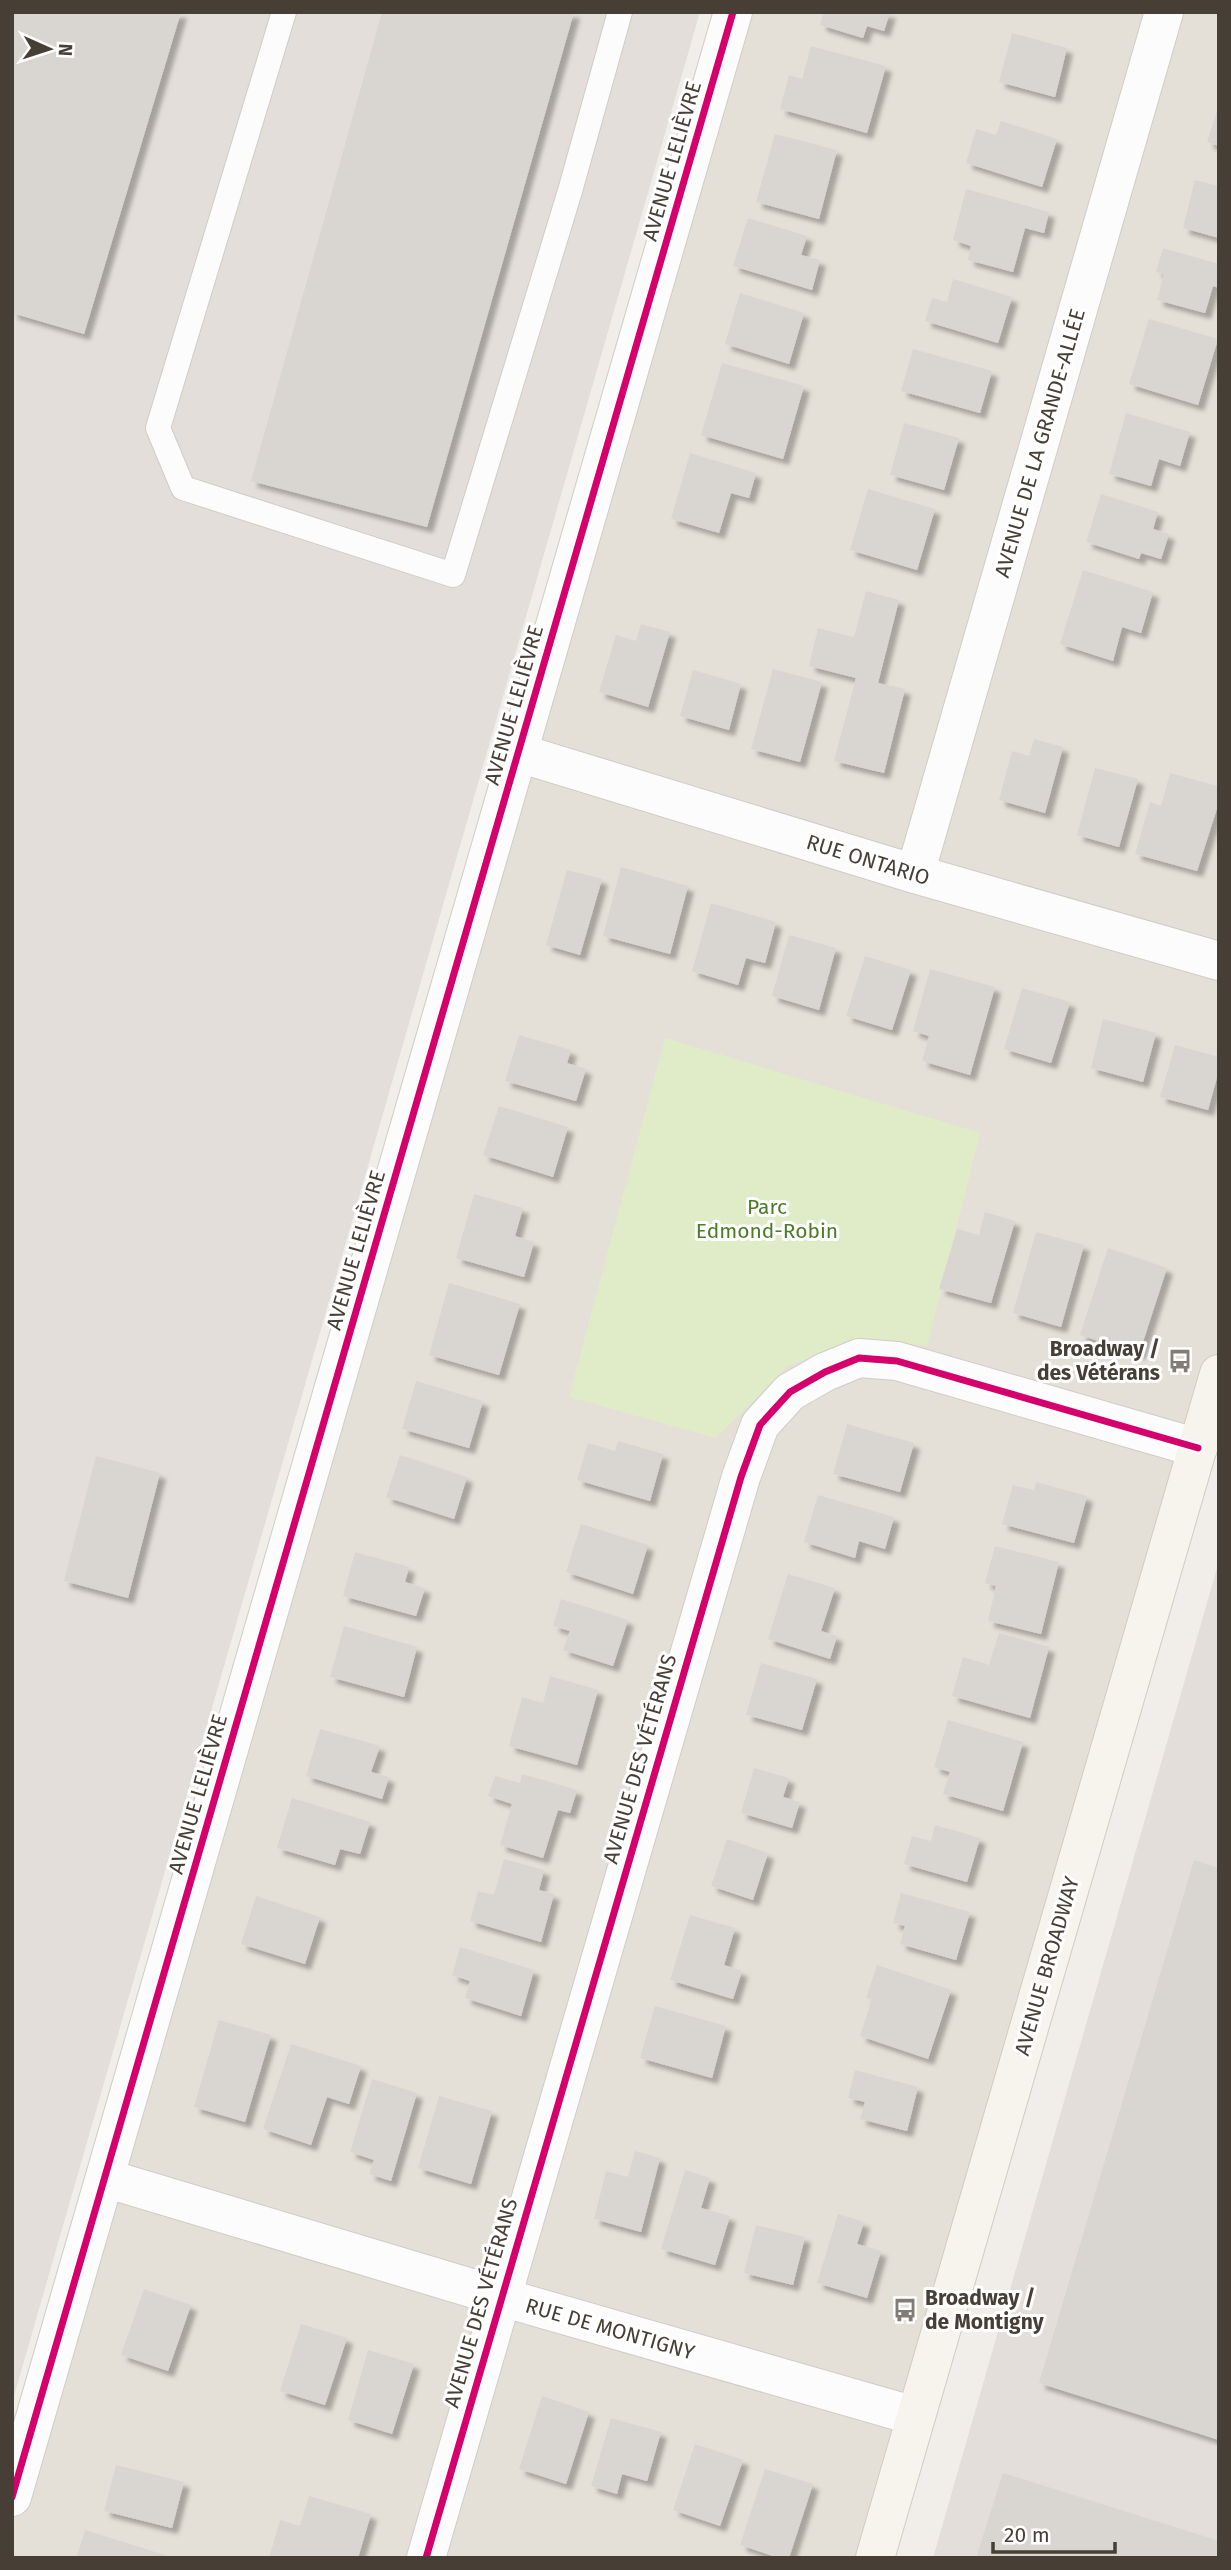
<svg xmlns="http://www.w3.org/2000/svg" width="1231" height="2570" font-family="'Fira Sans',sans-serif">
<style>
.residential{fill:#e5e0d7}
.industrial{fill:#e3ded9}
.green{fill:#e0ecc8}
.building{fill:#d9d5d1;filter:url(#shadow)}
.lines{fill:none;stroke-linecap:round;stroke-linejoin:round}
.lane-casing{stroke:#cfccc7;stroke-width:26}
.street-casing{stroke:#cfccc7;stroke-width:40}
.secondary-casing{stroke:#d1cbc1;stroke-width:40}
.lane{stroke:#fdfcfc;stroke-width:24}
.street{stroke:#fdfcfc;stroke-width:38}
.secondary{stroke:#f7f4ee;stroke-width:38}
.cycleway-casing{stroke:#fff;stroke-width:11}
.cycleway{stroke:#d6006c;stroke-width:7}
.labels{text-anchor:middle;stroke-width:6;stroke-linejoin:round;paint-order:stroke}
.street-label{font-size:21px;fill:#473f35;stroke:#fff}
.park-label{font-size:21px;fill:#4b7d25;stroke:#fff}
.poi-label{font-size:21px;font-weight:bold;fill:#473f35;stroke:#fff;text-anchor:end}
</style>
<defs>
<filter id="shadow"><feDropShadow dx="6" dy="6" stdDeviation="2" flood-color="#0004"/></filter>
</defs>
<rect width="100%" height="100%" fill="#f1eeea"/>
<path class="residential" d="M 732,12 L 1219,12 L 1219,1364 L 876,2558 L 12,2558 L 12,2494 Z"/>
<path class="industrial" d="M 12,12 L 700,12 L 12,2403 Z
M 1219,1561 L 1219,2558 L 933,2558 Z"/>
<path class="green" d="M 665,1038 L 980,1133 L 927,1346 L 861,1338 L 788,1366 L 716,1438 L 569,1397 Z"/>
<path class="building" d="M 12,12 L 181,12 L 84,334 L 12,313 Z
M 382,12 L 574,12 L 427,527 L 251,481 Z
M 824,12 L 890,12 L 884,31 L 867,26 L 863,38 L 820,25 Z
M 1012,33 L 1067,48 L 1055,97 L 999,82 Z
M 811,46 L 886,66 L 867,133 L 780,109 L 789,75 L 802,79 Z
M 1219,105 L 1219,146 L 1207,142 Z
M 1001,121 L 1057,139 L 1042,187 L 966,163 L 976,129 L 996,135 Z
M 775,134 L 837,150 L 819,219 L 756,202 Z
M 1195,180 L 1219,186 L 1219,238 L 1183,228 Z
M 966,189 L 1049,212 L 1044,233 L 1025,228 L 1013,272 L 968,260 L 971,246 L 953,240 Z
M 748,218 L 807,236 L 801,255 L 820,260 L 812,290 L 733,266 Z
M 1163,248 L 1219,264 L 1219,288 L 1213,286 L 1205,313 L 1157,300 L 1164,274 L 1156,272 Z
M 953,279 L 1012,297 L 998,343 L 925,321 L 932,298 L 947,302 Z
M 740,293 L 804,313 L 789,364 L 725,344 Z
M 1149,319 L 1218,339 L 1198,405 L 1129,384 Z
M 913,349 L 992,371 L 980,413 L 901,391 Z
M 722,363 L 804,386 L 783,459 L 701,435 Z
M 1126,413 L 1190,432 L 1180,466 L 1159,459 L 1151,486 L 1109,474 Z
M 904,423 L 959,438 L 944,490 L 890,475 Z
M 690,453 L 756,473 L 749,498 L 731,493 L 719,533 L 671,519 Z
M 868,489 L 935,509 L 917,570 L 850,550 Z
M 1101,494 L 1158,512 L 1153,529 L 1169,534 L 1161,559 L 1141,553 L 1139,559 L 1086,542 Z
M 1083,570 L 1153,592 L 1141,633 L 1122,627 L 1113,661 L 1060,644 Z
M 866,591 L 899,600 L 878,683 L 905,689 L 884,773 L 834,761 L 856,678 L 809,666 L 818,628 L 854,637 Z
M 641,624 L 670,632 L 648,707 L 599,692 L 616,635 L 636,641 Z
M 773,669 L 822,682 L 800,762 L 751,749 Z
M 693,670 L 741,684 L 729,730 L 680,716 Z
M 1034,739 L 1063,747 L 1045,813 L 999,800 L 1012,751 L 1029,756 Z
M 1095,768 L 1138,779 L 1119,847 L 1077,835 Z
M 1170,773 L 1217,786 L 1219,781 L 1219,802 L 1197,871 L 1135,854 L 1150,802 L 1161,806 Z
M 621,867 L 688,886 L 670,954 L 603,936 Z
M 567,870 L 602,879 L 580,955 L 546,945 Z
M 711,903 L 776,922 L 765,963 L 746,958 L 738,985 L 692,971 Z
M 789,935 L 836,948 L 819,1010 L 772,996 Z
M 865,956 L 911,970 L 892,1030 L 846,1016 Z
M 930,969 L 995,987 L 970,1075 L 922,1061 L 929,1036 L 913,1031 Z
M 1022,988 L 1070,1002 L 1051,1063 L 1004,1049 Z
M 1103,1019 L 1156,1033 L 1143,1082 L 1091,1068 Z
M 519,1035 L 571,1050 L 567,1063 L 586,1069 L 576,1101 L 505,1081 Z
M 1175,1045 L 1219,1057 L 1219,1070 L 1208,1110 L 1160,1097 Z
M 499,1106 L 568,1127 L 553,1177 L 483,1155 Z
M 474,1194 L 523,1208 L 515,1236 L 534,1242 L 524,1277 L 456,1258 Z
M 985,1212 L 1015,1221 L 991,1303 L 939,1289 L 957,1229 L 979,1235 Z
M 1036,1232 L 1084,1245 L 1061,1327 L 1013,1313 Z
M 1108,1248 L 1167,1268 L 1139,1354 L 1080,1335 Z
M 449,1283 L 520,1304 L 499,1375 L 429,1355 Z
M 416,1381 L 483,1401 L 469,1448 L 402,1429 Z
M 847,1424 L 914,1443 L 900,1492 L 833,1474 Z
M 618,1441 L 663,1454 L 650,1501 L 577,1480 L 588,1443 L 615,1451 Z
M 400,1455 L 467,1477 L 454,1519 L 386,1497 Z
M 96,1456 L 160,1473 L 128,1598 L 64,1581 Z
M 1036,1482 L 1087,1496 L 1074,1543 L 1002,1524 L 1013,1485 L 1034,1490 Z
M 818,1495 L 894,1517 L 885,1549 L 859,1541 L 855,1558 L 804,1542 Z
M 581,1524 L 648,1545 L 633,1594 L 566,1572 Z
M 995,1546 L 1059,1562 L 1041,1634 L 988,1621 L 996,1586 L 985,1583 Z
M 355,1552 L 409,1567 L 405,1582 L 425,1588 L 416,1616 L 343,1596 Z
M 788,1574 L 835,1588 L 821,1631 L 837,1636 L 830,1659 L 768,1639 Z
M 561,1599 L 628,1620 L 613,1666 L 563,1650 L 570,1631 L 553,1626 Z
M 344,1626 L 417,1647 L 404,1697 L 330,1677 Z
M 999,1633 L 1049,1647 L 1030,1718 L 952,1696 L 963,1657 L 989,1665 Z
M 761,1663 L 817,1679 L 802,1730 L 746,1715 Z
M 550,1676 L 598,1690 L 577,1765 L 509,1746 L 522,1697 L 543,1703 Z
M 948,1720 L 1023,1742 L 1003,1811 L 943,1794 L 950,1772 L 934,1767 Z
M 320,1729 L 380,1746 L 371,1772 L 389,1777 L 382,1799 L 306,1776 Z
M 754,1768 L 789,1778 L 783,1797 L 800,1802 L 792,1828 L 741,1813 Z
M 522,1774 L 577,1790 L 570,1813 L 558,1810 L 543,1858 L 500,1845 L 512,1804 L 488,1796 L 495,1776 L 520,1783 Z
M 292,1798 L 370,1822 L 360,1854 L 340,1849 L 335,1865 L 277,1848 Z
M 935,1825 L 980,1838 L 967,1882 L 904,1864 L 912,1836 L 931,1841 Z
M 727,1839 L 768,1853 L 753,1900 L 711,1886 Z
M 504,1859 L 544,1870 L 539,1890 L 554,1894 L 541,1942 L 470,1921 L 478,1891 L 494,1895 Z
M 1194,1860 L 1219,1868 L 1219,2440 L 1039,2383 Z
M 901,1893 L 970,1912 L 956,1960 L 900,1944 L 905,1926 L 893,1923 Z
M 256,1896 L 320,1917 L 305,1964 L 241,1944 Z
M 690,1915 L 735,1928 L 724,1965 L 742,1971 L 733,1999 L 670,1980 Z
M 460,1947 L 534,1970 L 521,2016 L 465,1998 L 470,1981 L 452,1975 Z
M 877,1965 L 951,1990 L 928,2059 L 860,2036 L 872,1999 L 866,1998 Z
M 655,2006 L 726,2026 L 712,2078 L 640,2058 Z
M 219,2020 L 271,2035 L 245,2122 L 194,2107 Z
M 291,2044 L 361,2066 L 349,2104 L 327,2097 L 311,2145 L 263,2129 Z
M 855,2070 L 918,2087 L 907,2131 L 860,2119 L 865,2102 L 848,2098 Z
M 372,2079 L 417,2093 L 391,2181 L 369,2174 L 374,2160 L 350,2152 Z
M 439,2096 L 492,2111 L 471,2184 L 418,2168 Z
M 635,2151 L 660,2158 L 641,2232 L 594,2219 L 606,2171 L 628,2177 Z
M 685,2170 L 710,2178 L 701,2208 L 730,2216 L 715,2265 L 661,2249 Z
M 838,2214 L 864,2222 L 857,2244 L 881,2251 L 867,2298 L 817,2283 Z
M 756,2225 L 805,2237 L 793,2285 L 744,2273 Z
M 144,2289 L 191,2305 L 168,2371 L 121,2355 Z
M 301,2324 L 347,2338 L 325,2405 L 280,2391 Z
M 368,2350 L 414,2364 L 392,2434 L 348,2420 Z
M 542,2396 L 589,2412 L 566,2484 L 519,2469 Z
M 611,2418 L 661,2432 L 647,2481 L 622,2474 L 617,2494 L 591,2486 Z
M 695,2444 L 743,2460 L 720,2526 L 673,2510 Z
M 116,2465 L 184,2482 L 172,2528 L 104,2511 Z
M 765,2469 L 813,2484 L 789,2558 L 779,2558 L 740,2545 Z
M 1003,2473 L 1219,2541 L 1219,2558 L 976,2558 Z
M 309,2496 L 371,2514 L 358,2558 L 269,2558 L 280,2520 L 300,2526 Z
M 85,2530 L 165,2555 L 164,2558 L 76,2558 Z"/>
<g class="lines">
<g class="lane-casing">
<path id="lane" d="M 284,12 L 158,428 L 183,488 L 453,575 L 570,191 L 620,12"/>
</g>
<g class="street-casing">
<path id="street" d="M 519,753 L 915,874 L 1219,961
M 915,874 L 1164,12
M 105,2178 L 501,2297 L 915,2416
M 12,2497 L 733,12
M 426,2558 L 741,1477 L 760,1425 L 790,1392 L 825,1372 L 859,1358 L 897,1361 L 1198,1448"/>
</g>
<g class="secondary-casing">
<path id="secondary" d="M 875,2558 L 1219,1374"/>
</g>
<use href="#lane" class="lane"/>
<use href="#street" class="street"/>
<use href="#secondary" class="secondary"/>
<g class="cycleway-casing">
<path id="cycleway" d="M 12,2497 L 733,12
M 426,2558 L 741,1477 L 760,1425 L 790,1392 L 825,1372 L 859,1358 L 897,1361 L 1198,1448"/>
</g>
<use href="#cycleway" class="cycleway"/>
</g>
<defs>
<g id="bus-bare" transform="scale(1.89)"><path d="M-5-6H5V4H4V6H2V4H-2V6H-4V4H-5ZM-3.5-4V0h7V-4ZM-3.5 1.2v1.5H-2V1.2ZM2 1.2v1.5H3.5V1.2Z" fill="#827c74" stroke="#fff" stroke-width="2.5" paint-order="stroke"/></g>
</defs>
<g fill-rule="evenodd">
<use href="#bus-bare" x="1180" y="1361"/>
<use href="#bus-bare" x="905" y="2310"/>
</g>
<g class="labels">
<g class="street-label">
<text transform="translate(672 161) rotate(-74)" y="7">AVENUE LELIÈVRE</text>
<text transform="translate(1040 443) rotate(-74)" y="7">AVENUE DE LA GRANDE-ALLÉE</text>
<text transform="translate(514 705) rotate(-74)" y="7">AVENUE LELIÈVRE</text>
<text transform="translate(868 860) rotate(17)" y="7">RUE ONTARIO</text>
<text transform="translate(356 1250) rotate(-74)" y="7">AVENUE LELIÈVRE</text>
<text transform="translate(640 1759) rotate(-74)" y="7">AVENUE DES VÉTÉRANS</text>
<text transform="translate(198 1794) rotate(-74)" y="7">AVENUE LELIÈVRE</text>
<text transform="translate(1047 1966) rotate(-74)" y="7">AVENUE BROADWAY</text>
<text transform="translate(481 2303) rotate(-74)" y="7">AVENUE DES VÉTÉRANS</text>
<text transform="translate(610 2329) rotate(16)" y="7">RUE DE MONTIGNY</text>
</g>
<g class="park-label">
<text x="767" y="1214">Parc<tspan x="767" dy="24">Edmond-Robin</tspan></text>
</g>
<g class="poi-label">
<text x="1160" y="1356">Broadway /<tspan x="1160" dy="24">des Vétérans</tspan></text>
<text x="925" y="2305" text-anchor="start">Broadway /<tspan x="925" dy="24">de Montigny</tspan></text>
</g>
</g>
<rect width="1231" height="2570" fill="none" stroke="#473f35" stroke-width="28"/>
<g transform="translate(49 49) rotate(93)" stroke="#ffffff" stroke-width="5" paint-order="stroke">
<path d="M0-5L12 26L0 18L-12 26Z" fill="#473f35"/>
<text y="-10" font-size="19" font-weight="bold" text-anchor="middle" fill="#473f35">N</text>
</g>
<path d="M993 2542v10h122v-10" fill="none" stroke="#473f35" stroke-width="3.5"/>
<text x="1004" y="2542" font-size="21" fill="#473f35" stroke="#ffffff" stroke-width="5" paint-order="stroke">20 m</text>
</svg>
